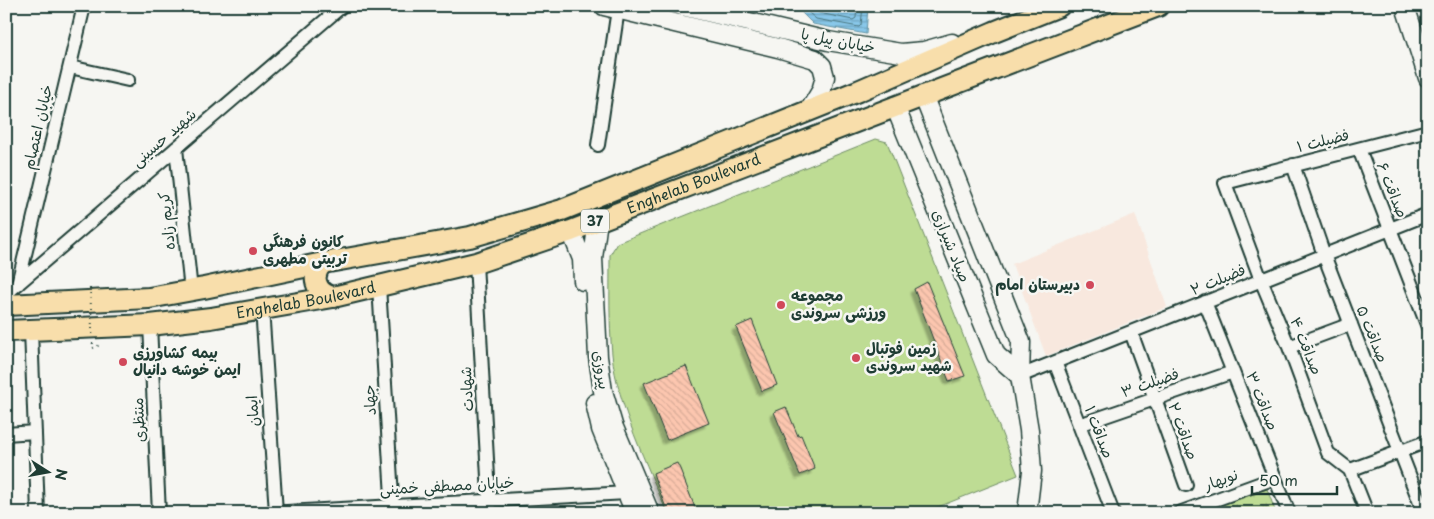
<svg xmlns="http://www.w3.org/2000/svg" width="1434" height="519" font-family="'Playpen Sans','Playpen Sans Arabic',sans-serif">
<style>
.built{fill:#f8e8de}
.grass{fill:url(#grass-tufts);stroke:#6e8c64}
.garden{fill:#bedc94;stroke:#6e8c64}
.water{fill:url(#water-rules);stroke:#5e90a1}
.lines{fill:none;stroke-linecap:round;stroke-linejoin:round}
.shore{stroke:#49747c;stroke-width:1}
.building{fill:url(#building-back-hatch);stroke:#1f3d34;filter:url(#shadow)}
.street-casing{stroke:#1f3d34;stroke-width:16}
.secondary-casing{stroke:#1f3d34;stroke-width:21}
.primary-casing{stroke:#1f3d34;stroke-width:24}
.path{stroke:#1f3d34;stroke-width:2;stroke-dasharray:1 4;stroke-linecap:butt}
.street{stroke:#f6f6f2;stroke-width:12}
.secondary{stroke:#f6f6f2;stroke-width:18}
.primary{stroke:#f8deab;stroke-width:20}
.path-bridge{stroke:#1f3d34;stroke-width:2;stroke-dasharray:1 4;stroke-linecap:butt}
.poi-dot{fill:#d1495b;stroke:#f6f6f2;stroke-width:2}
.labels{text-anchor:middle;stroke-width:5;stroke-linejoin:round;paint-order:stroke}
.shield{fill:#f6f6f2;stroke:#60746d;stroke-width:1}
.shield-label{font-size:14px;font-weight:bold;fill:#1f3d34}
.street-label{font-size:15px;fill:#1f3d34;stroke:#f6f6f2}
.poi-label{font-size:15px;font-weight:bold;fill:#1f3d34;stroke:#f6f6f2;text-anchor:start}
</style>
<defs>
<pattern id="grass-tufts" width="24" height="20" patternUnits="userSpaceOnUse" patternTransform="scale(1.25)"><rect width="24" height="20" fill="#bedc94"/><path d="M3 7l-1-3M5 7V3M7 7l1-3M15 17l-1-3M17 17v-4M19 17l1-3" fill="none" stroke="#a3be80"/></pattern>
<pattern id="water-rules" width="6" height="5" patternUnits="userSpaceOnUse" patternTransform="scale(1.25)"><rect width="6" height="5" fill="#88c7e9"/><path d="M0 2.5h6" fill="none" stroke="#6fa3be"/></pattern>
<pattern id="building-back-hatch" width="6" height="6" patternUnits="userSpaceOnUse" patternTransform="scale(1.25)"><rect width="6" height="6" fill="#fcc6af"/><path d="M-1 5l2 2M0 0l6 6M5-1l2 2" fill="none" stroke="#d8ab97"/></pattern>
<filter id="shadow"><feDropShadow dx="-4" dy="4" stdDeviation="1" flood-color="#0004"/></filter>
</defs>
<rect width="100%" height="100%" fill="#f6f6f2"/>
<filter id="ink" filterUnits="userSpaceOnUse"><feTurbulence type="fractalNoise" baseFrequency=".02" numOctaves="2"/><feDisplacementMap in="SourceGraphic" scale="10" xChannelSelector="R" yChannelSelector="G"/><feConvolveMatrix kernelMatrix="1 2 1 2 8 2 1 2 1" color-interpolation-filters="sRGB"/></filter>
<g filter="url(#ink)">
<path class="built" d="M 1135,214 L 1167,307 L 1046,356 L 1012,264 Z"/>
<path class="grass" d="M 1267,489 L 1276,513 L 1198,513 Z"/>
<path class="garden" d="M 876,139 L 887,142 L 1018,475 L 923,513 L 667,513 C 648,466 617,404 612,354 C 609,322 610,288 610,255 L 617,243 Z"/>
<path class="water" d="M 804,6 L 868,6 L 866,34 L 813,24 L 802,13 Z"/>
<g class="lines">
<path class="shore" d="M 808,6 L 808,12 L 816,19 L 859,27 L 861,25 L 863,6
M 815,6 L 815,10 L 819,13 L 853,20 L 856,18 L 857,6"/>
</g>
<path class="building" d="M 927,282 L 965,376 L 949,381 L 914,289 Z
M 752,320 L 777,385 L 762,391 L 736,327 Z
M 686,366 L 709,423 L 667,440 L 644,383 Z
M 786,407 L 798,436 L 801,435 L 815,469 L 800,475 L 774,412 Z
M 677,463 L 680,469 L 697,513 L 668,513 L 655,479 L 653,473 Z"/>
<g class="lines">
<g class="street-casing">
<path id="street" d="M 70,67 L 128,80
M 598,145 L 618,9
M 176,148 L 191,291
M 1359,149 L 1428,327
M 1293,165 L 1324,255 L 1424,513
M 476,263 L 490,513
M 18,284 L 84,6
M 379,286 L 393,513
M 6,294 L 342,6
M 1205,302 L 1289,513
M 262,308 L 276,512
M 150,325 L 159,513
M 31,330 L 38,513
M 1131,332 L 1186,485
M 1289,347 L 1351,324
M 1055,362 L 1113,513
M 1020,376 L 1428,214
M 1079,425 L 1233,372
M 6,434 L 35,432
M 1350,470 L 1428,441
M 269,513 L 627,493
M 1179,513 L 1275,478
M 1367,513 L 1350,470 L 1328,453 L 1289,347 L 1261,280 L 1225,183 L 1428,131"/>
</g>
<g class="secondary-casing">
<path id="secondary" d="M 604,6 L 778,48 L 815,59 L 822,66 L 825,77 L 821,91 L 809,111
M 682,6 L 828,41 L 901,53 L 924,51 L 952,43
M 1405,6 L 1428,78
M 923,95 L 1021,342 L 1020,376 L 1029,430 L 1032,471 L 1027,513
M 895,106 L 996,355 L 1020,376
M 598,220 L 593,258 L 598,357 L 603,391 L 613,425 L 650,513
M 571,231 L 582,259 L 583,281
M 595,403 L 601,429 L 635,513"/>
</g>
<g class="primary-casing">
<g id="primary">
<path d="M 323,263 C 310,275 315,293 333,297"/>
<path d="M 6,305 L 149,298 L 204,288 L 323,263 L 470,237 L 562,210 L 858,91 L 994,32 L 1059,6"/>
<path id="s1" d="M 6,331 L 150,325 L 211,318 L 333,297 L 476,263 L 571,231 L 1158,6"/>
</g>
</g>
<path class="path" d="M 93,348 L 102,344"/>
<use href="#street" class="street"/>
<use href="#secondary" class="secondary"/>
<use href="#primary" class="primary"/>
<path class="path-bridge" d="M 90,288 L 93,348"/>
</g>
</g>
<g class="poi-dot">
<circle cx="253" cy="251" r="5"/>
<circle cx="1090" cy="285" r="5"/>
<circle cx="781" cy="305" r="5"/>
<circle cx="856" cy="358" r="5"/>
<circle cx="123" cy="362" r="5"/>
</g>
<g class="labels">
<rect class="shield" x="581" y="209.5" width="28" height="23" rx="4"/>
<g class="shield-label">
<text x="595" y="226">37</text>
</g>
<g class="street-label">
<text transform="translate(838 41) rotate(11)" y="5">خیابان پیل پا</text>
<text transform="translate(38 127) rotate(-77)" y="5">خیابان اعتصام</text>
<text transform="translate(164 138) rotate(-41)" y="5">شهید حسینی</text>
<text transform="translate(1323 141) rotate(-14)" y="5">فضیلت ۱</text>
<text dy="5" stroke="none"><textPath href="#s1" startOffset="708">Enghelab Boulevard</textPath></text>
<text transform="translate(1392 190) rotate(68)" y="5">صداقت ۶</text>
<text transform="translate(167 221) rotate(-96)" y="5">کریم زاده</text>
<text transform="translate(951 246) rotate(68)" y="5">صیاد شیرازی</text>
<text transform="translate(1218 280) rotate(-22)" y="5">فضیلت ۲</text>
<text dy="5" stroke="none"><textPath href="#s1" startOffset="302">Enghelab Boulevard</textPath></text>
<text transform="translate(1372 334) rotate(68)" y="5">صداقت ۵</text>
<text transform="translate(1306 346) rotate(68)" y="5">صداقت ۴</text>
<text transform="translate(601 370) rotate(81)" y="5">پیروزی</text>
<text transform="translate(1150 383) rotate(-19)" y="5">فضیلت ۳</text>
<text transform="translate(467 389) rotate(-93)" y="5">شهادت</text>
<text transform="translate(370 400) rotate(-94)" y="5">جهاد</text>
<text transform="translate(1262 401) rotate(68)" y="5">صداقت ۳</text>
<text transform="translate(253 411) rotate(-94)" y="5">ایمان</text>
<text transform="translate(139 420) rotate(-93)" y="5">منتظری</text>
<text transform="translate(1183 431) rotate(70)" y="5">صداقت ۲</text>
<text transform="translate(1099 432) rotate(69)" y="5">صداقت ۱</text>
<text transform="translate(1221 480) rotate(-20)" y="5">نوبهار</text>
<text transform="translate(447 486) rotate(-3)" y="5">خیابان مصطفی خمینی</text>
</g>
<g class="poi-label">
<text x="263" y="247">کانون فرهنگی<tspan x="263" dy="17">تربیتی مطهری</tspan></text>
<text x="1080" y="290" text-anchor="end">دبیرستان امام</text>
<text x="791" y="301">مجموعه<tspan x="791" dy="17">ورزشی سروندی</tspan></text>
<text x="866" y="354">زمین فوتبال<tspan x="866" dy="17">شهید سروندی</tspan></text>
<text x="133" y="358">بیمه کشاورزی<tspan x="133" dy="17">ایمن خوشه دانیال</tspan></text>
</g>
</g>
<rect width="1434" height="519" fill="none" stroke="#f6f6f2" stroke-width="25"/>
<rect x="12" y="12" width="1409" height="494" fill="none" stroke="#1f3d34" stroke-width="2" filter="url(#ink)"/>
<g transform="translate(48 472) rotate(101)" stroke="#f6f6f2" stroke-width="4" paint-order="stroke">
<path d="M0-4L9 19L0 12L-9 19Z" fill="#1f3d34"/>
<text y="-8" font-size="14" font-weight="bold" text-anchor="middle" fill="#1f3d34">N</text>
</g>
<path d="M1252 486v8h85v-8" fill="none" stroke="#1f3d34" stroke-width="2.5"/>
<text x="1259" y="486" font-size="15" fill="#1f3d34" stroke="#f6f6f2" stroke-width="4" paint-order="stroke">50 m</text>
</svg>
